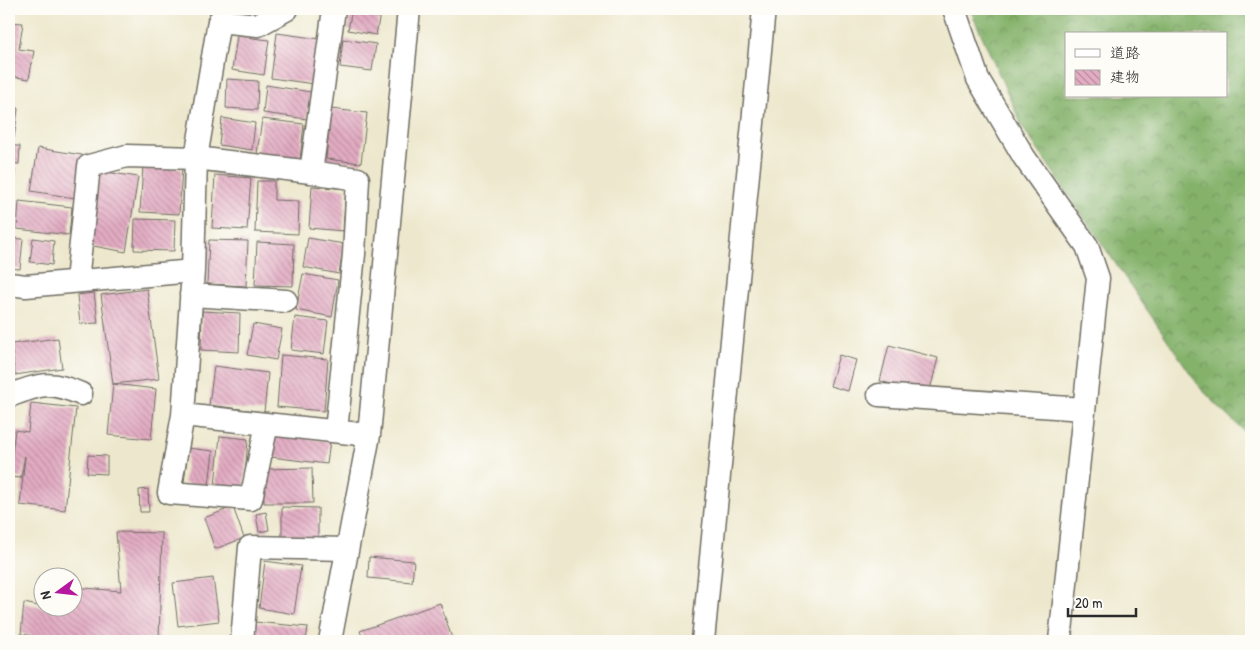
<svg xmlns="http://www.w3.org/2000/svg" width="1260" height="650" font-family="'Patrick Hand','Klee One',sans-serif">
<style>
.forest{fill:url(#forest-crowns);stroke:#586e4b;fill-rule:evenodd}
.building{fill:url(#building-back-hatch)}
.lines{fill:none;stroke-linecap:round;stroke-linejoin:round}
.street-casing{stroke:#6f6d64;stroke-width:25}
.street{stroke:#fff;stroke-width:22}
</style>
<defs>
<pattern id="forest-crowns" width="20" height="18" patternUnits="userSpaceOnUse" patternTransform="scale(1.25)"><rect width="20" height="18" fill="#84b26b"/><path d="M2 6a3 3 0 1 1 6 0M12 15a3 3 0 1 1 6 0" fill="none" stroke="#6c9158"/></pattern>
<pattern id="building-back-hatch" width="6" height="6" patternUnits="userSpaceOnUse" patternTransform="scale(1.25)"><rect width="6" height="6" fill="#e3acc3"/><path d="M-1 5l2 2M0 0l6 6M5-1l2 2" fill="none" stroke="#b88c9f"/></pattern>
</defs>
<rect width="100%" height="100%" fill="#fdfcf7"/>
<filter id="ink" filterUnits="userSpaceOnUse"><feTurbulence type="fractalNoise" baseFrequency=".02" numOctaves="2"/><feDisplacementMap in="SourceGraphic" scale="10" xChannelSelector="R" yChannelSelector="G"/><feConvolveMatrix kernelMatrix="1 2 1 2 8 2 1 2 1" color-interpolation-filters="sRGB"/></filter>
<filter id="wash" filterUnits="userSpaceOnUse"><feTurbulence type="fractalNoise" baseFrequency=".0096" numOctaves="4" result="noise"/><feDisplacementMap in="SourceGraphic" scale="20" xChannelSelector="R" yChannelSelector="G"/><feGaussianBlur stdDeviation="1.12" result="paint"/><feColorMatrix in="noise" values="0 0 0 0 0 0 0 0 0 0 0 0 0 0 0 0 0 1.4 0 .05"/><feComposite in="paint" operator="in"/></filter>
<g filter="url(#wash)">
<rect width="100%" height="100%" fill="#ede8cd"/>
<path class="forest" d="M 970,9 L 1251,9 L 1251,438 L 1201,389 L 1023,128 ZM 1066,34 L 1226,34 L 1226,96 L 1066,96 Z"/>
<g id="blocks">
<path class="building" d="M 352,9 L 381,9 L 376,35 L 348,30 Z
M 9,22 L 23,23 L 19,49 L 34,51 L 29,79 L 9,76 Z
M 277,33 L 320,39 L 314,84 L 271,78 Z
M 237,36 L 269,40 L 264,75 L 232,70 Z
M 343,39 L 376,44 L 372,71 L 340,67 Z
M 227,79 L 258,81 L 257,110 L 226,108 Z
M 266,85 L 311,92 L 307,119 L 263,113 Z
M 9,99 L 18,109 L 14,138 L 9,137 Z
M 331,109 L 367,113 L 361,163 L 326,159 Z
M 222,118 L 255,123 L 252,150 L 219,145 Z
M 262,119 L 304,124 L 300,159 L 257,154 Z
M 9,146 L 20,146 L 19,164 L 9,163 Z
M 38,148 L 82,155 L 75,198 L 31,191 Z
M 143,166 L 182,169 L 179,214 L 140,212 Z
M 9,169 L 15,170 L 13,202 L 9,201 Z
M 99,171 L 138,177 L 126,252 L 88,245 Z
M 215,175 L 251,178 L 247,230 L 212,228 Z
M 257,181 L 274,181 L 274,200 L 299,201 L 298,234 L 255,232 Z
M 312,186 L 346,189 L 343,231 L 309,228 Z
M 19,201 L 72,207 L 69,235 L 17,229 Z
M 135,219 L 175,220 L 174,251 L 134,250 Z
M 9,238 L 23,239 L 20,269 L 9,268 Z
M 33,238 L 54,241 L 52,265 L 30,262 Z
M 308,238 L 344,244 L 339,274 L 303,267 Z
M 209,240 L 248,241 L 246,286 L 207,284 Z
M 257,242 L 294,244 L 293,286 L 255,285 Z
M 303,274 L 338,280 L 332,317 L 296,310 Z
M 147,289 L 159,379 L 113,384 L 101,295 Z
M 94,293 L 98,323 L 80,324 L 77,295 Z
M 202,311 L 240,313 L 239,352 L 201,350 Z
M 295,317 L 328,321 L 324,354 L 291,350 Z
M 253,324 L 282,329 L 276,360 L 247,355 Z
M 58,338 L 62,368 L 15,375 L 11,344 Z
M 889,345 L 938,358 L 929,394 L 880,381 Z
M 281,355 L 328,359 L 324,411 L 277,407 Z
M 839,355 L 856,360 L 848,391 L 830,386 Z
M 214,366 L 268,373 L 264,412 L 209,405 Z
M 113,384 L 156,389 L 151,439 L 108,435 Z
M 31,403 L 76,408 L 65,510 L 20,505 L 25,456 L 21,478 L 9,477 L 15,430 L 28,432 Z
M 274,434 L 330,441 L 327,464 L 271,457 Z
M 220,436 L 248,439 L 244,488 L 215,485 Z
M 188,448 L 213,451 L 209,486 L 184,483 Z
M 88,455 L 107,456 L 107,474 L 87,473 Z
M 312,468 L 313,503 L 264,503 L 263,469 Z
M 148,489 L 149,512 L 140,512 L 139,490 Z
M 233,507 L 244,538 L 215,549 L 204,518 Z
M 282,507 L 318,508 L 318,543 L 282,542 Z
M 266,512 L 269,530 L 259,532 L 256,514 Z
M 116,532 L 162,533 L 159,641 L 65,641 L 21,634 L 24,603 L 57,610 L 58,608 L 72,608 L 72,587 L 121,591 Z
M 369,557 L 414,561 L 412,582 L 368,578 Z
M 265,561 L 301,566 L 294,614 L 259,608 Z
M 213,578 L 219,621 L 178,626 L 173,583 Z
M 440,603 L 453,641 L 364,641 L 360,631 Z
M 255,622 L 308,627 L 306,641 L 253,641 Z"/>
</g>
</g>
<g filter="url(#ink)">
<use href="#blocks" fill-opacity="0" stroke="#6f6d64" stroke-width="1"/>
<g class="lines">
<g class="street-casing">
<path id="street" d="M 334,9 L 311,172 L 358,179 L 354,254 L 336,431
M 954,9 L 978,79 L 1024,157 L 1087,246 L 1098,278 L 1060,641
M 193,271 L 196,158 L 219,21 L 258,25 L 287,9
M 77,281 L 89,166 L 127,156 L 196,158 L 311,172
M 9,284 L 26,286 L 193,271 L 183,415 L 369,435
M 191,295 L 286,301
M 879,395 L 1084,409
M 9,396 C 40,384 50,380 81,394
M 183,415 L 169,493 L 251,499 L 267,424
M 242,641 L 250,547 L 347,549
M 330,641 L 369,435 L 409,9
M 703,641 L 764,9"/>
</g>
<use href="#street" class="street"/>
</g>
</g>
<rect width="1260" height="650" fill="none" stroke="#fdfcf7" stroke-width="30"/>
<rect x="1065" y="32" width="162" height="65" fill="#fdfcf7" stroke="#a9a8a5"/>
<rect x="1075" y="49" width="25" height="8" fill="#ffffff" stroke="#a9a8a5"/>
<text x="1110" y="58" font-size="15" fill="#2b2b2b">道路</text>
<rect x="1075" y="70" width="25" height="15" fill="url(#building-back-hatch)" stroke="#a9a8a5"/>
<text x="1110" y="82" font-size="15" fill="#2b2b2b">建物</text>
<g transform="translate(58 592) rotate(255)"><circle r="24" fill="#fdfcf7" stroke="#a9a8a5"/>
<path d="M0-4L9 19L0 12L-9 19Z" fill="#b5179e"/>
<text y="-8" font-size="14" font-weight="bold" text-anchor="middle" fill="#2b2b2b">N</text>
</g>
<path d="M1068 608v8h68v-8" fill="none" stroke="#2b2b2b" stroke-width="2.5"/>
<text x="1075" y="608" font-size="15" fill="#2b2b2b" stroke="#fdfcf7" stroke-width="4" paint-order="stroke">20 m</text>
</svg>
